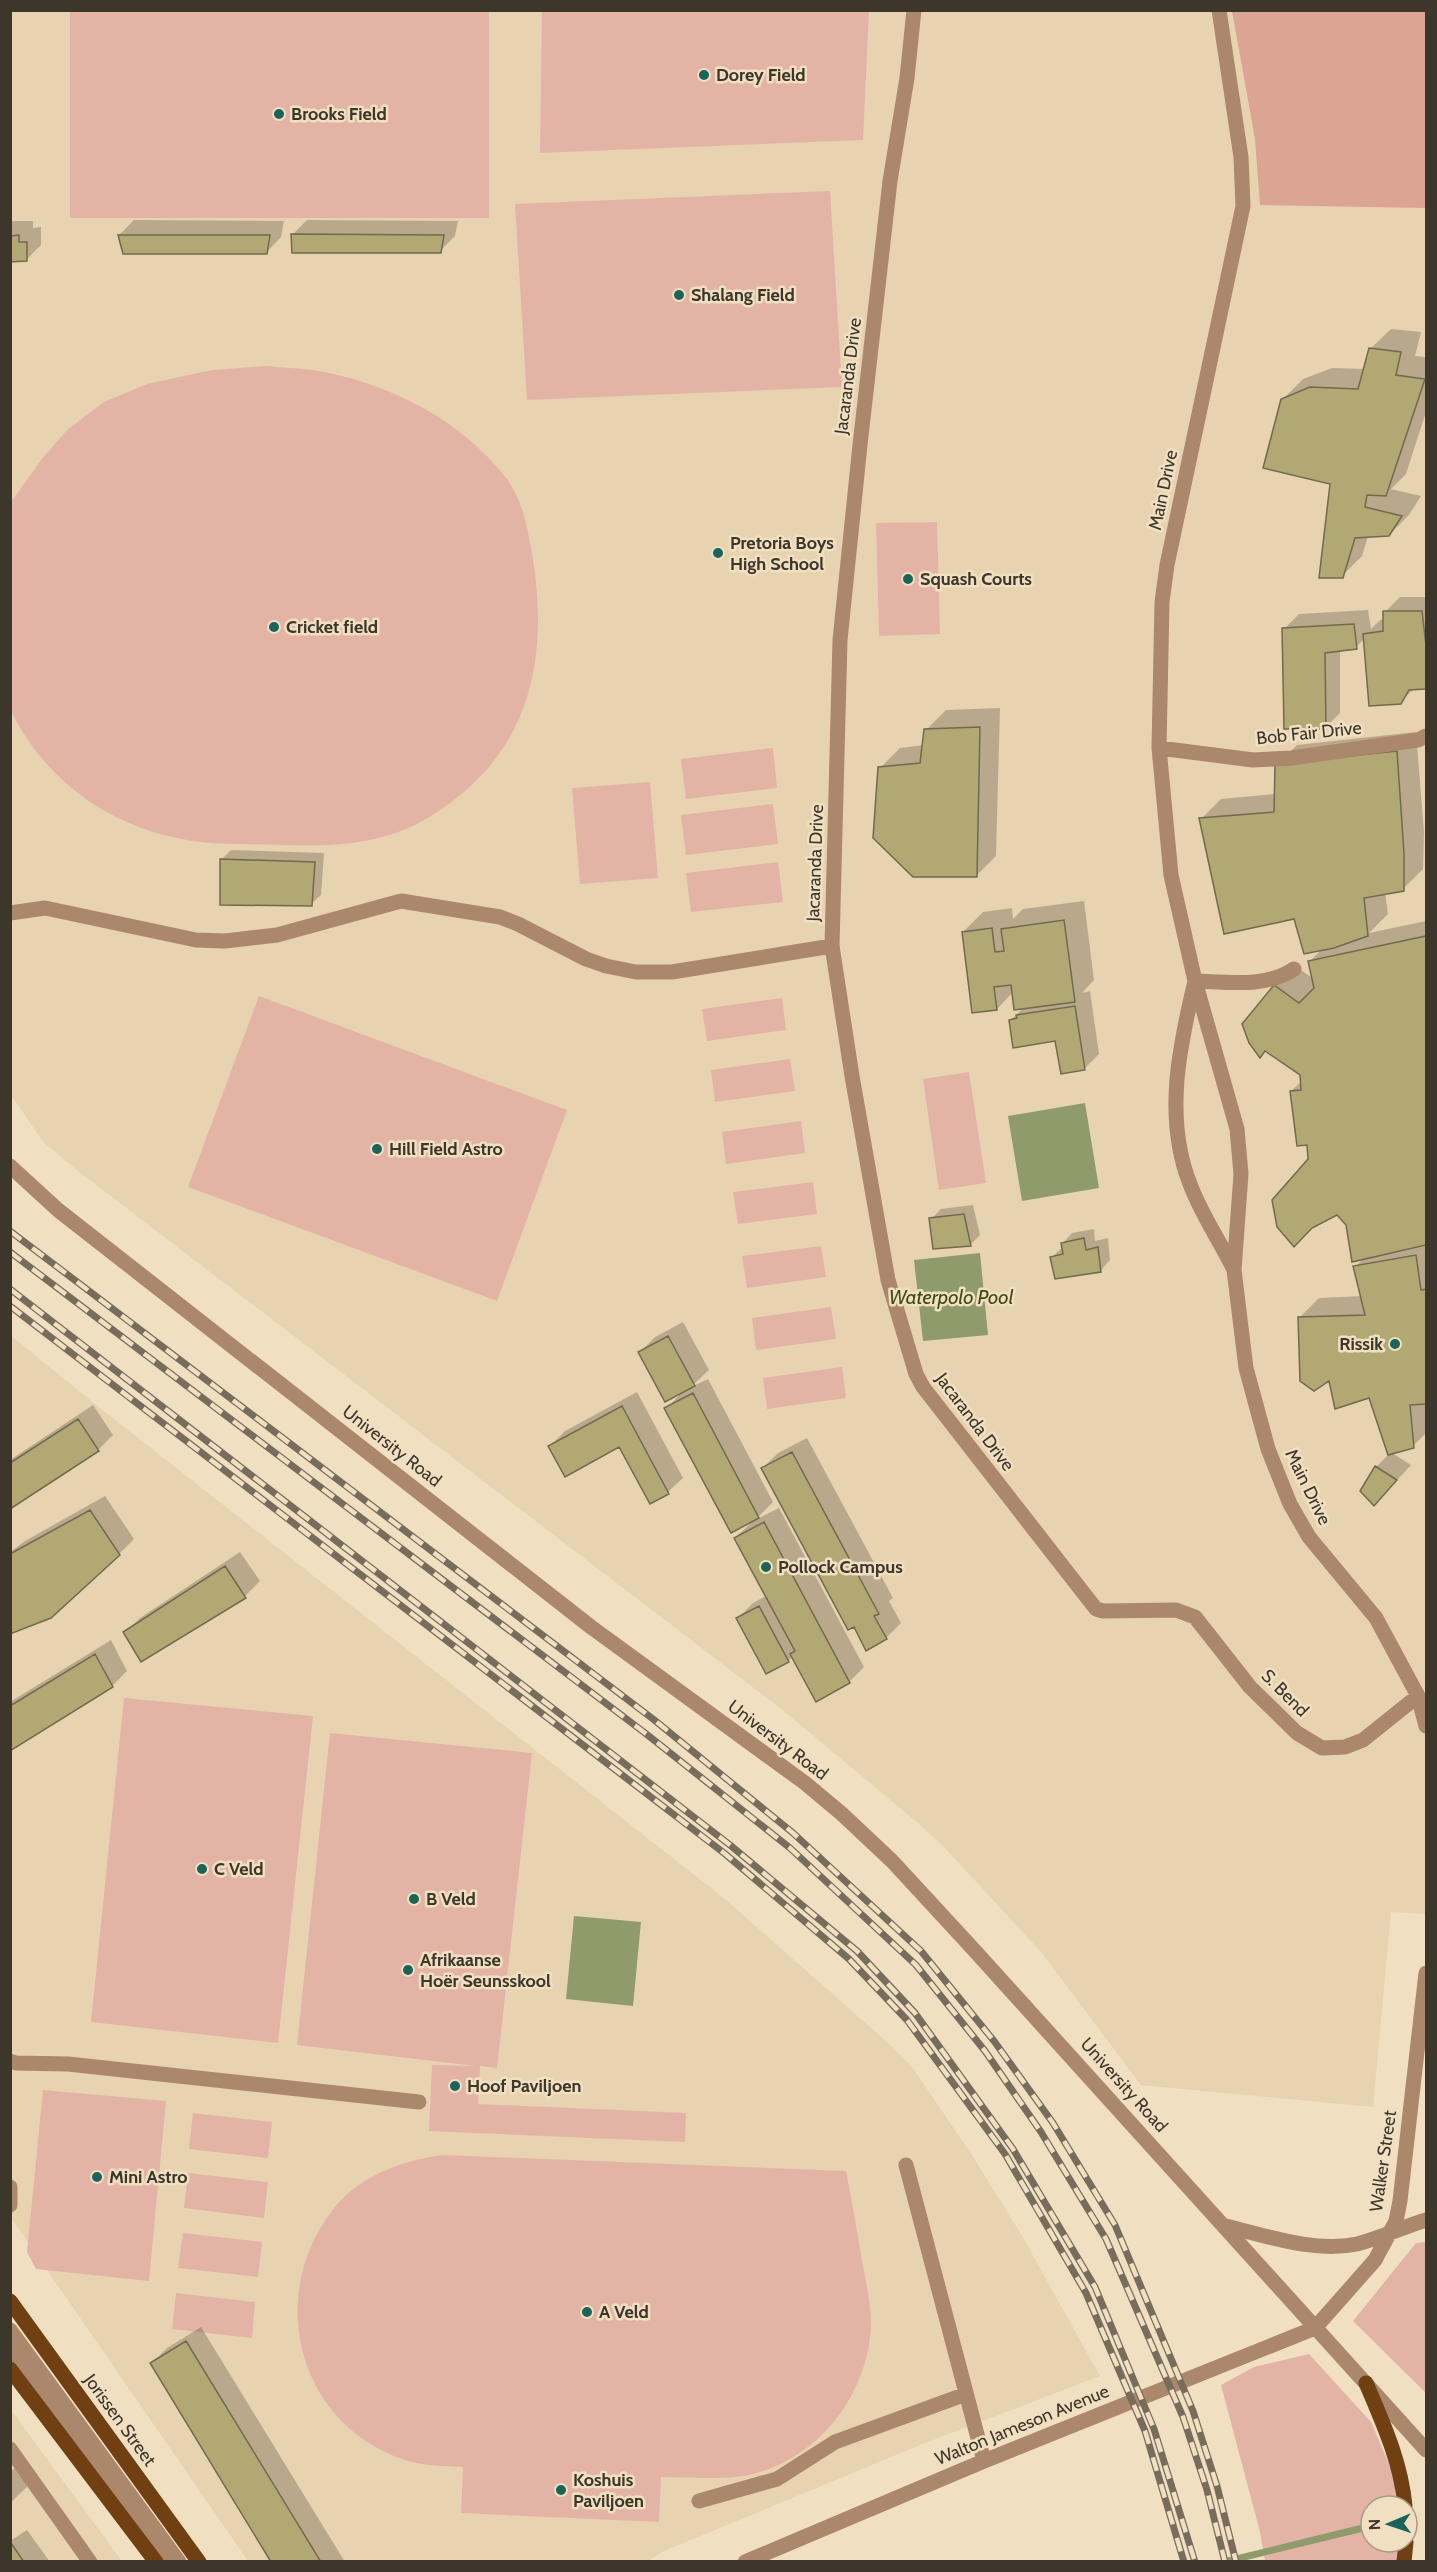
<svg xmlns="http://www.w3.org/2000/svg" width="1437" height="2572" font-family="Cabin,sans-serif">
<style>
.built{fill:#e8d3b0}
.green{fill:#e3b4a6}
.forest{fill:#dba493}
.water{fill:#8f9b6a}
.shadow{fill:#0003}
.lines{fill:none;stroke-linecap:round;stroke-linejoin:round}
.stream{stroke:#8f9b6a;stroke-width:7}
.building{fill:#b1a874;stroke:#706b4e;stroke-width:1.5}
.minor{stroke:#ab876c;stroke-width:15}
.major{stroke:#703f12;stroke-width:15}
.rail-casing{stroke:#776d5c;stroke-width:7}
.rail{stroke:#f1dfc2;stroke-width:4.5;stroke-dasharray:14;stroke-linecap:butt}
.poi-dot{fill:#1b6459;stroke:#f1dfc2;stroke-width:2}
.labels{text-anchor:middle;stroke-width:5;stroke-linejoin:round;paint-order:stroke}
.poi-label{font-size:18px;font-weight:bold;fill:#3d362b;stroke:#f1dfc2;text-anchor:start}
.street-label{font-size:18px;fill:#3d362b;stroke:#f1dfc2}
.water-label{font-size:20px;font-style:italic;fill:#3f4a10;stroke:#f1dfc2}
</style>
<rect width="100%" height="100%" fill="#f1dfc2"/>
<path class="built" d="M 10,11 L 1426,11 L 1426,1914 L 1391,1912 L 1373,2107 L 1141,2085 L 1042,1953 L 941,1844 L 919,1824 L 784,1711 L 78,1171 L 44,1143 L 11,1095 Z
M 10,1335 L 110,1416 L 725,1899 L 887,2042 L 912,2067 L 972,2155 L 1021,2234 L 1100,2376 L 920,2445 L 662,2552 L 648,2561 L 248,2561 L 11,2218 Z
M 11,2410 L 122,2561 L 11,2561 Z"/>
<path class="green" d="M 70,11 L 489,11 L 489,218 L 70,218 Z
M 542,11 L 869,11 L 863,140 L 540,153 Z
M 830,191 L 842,387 L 527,400 L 515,204 Z
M 268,366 C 283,368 298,368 313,370 C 387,382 461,419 507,479 C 524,502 528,532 533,559 C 547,650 534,736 459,796 C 442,810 422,823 401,831 C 348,852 288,844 232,844 C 137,843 54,797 11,711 L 11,502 L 41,460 L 68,429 L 104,402 L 147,384 L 212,370 Z
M 937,522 L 940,634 L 879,636 L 876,523 Z
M 773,748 L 777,788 L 686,799 L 681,759 Z
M 650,782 L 658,878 L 580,884 L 572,788 Z
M 773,804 L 778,844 L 686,855 L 681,815 Z
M 778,862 L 783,902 L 691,912 L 686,873 Z
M 259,996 L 567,1110 L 497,1301 L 188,1187 Z
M 782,998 L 786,1030 L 707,1041 L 702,1009 Z
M 790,1059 L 795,1091 L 715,1102 L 711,1070 Z
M 969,1072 L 986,1183 L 939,1190 L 923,1079 Z
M 801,1121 L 805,1153 L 726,1164 L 722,1132 Z
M 813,1182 L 817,1214 L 738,1224 L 733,1192 Z
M 821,1246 L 826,1277 L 747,1288 L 742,1256 Z
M 831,1307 L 836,1339 L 756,1350 L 752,1318 Z
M 842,1367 L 846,1398 L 767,1409 L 763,1378 Z
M 124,1698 L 313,1716 L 278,2043 L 91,2022 Z
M 330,1733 L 532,1753 L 497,2068 L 480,2066 L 478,2104 L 686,2113 L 685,2142 L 429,2131 L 432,2065 L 476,2066 L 297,2045 Z
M 43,2090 L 166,2101 L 149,2281 L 36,2269 L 27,2252 Z
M 193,2113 L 272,2122 L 268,2158 L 189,2149 Z
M 443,2155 L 846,2171 C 852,2201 857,2231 862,2261 C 866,2282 871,2303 871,2324 C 869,2396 815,2464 743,2476 C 716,2480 688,2477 661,2477 L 659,2522 L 461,2513 L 463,2467 C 443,2466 423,2466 405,2460 C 296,2424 265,2293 335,2207 C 361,2175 404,2160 443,2155 Z
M 188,2173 L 268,2182 L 264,2218 L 184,2208 Z
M 183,2233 L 262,2242 L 258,2277 L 178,2268 Z
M 1426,2242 L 1426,2393 L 1353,2321 L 1416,2243 Z
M 176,2293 L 255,2302 L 252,2338 L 172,2329 Z
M 1309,2354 L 1371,2422 L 1395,2478 L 1396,2506 L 1371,2506 L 1371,2542 L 1398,2542 L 1398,2561 L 1265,2561 L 1260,2532 L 1221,2385 L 1254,2367 Z"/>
<path class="forest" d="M 1232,11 L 1426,11 L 1426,208 L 1260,205 L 1255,139 Z"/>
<path class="water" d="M 1085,1103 L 1099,1188 L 1022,1201 L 1008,1116 Z
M 980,1253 L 988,1335 L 923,1341 L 914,1260 Z
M 574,1916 L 641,1922 L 633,2006 L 566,1999 Z"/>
<path class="shadow" d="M 134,220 L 284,221 L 281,237 L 266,253 L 119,235 Z
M 307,220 L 458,221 L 455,236 L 440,251 L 292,235 Z
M 12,221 L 33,221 L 33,228 L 41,227 L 41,245 L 26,260 L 10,260 L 10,223 Z
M 1391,329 L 1421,332 L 1415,356 L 1426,357 L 1426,412 L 1406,474 L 1391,489 L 1421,496 L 1409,515 L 1389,535 L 1368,536 L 1362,556 L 1342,576 L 1331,482 L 1282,400 L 1303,379 L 1332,368 L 1365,369 L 1370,349 Z
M 1400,597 L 1426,597 L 1426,687 L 1415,688 L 1400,702 L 1365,638 L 1356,647 L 1340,650 L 1340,713 L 1325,728 L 1284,629 L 1299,614 L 1368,610 L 1371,629 L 1380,620 L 1384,619 L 1385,612 Z
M 1000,708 L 996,856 L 976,876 L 880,768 L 900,748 L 924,745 L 926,730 L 946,710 Z
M 1416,732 L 1424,832 L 1423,869 L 1403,889 L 1385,893 L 1388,914 L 1369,933 L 1426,921 L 1426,1433 L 1413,1446 L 1392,1453 L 1411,1465 L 1389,1489 L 1376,1467 L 1389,1454 L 1370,1396 L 1330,1379 L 1299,1318 L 1319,1298 L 1362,1296 L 1355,1267 L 1364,1258 L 1309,1160 L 1309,1144 L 1291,1091 L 1302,1081 L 1302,1075 L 1266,1050 L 1275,986 L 1295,966 L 1314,979 L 1310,961 L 1323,948 L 1201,819 L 1221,799 L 1276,794 L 1277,765 L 1297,745 Z
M 231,850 L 324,853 L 321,895 L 311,904 L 221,860 Z
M 1084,901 L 1094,980 L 1082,993 L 1090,991 L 1099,1054 L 1084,1069 L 1057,1039 L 1011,1020 L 1024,1007 L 1013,992 L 997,1009 L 963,932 L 983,912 L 1012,908 L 1013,919 L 1023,909 Z
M 973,1205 L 980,1235 L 970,1245 L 931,1219 L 941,1209 Z
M 1094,1229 L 1095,1241 L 1108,1238 L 1110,1260 L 1101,1270 L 1052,1257 L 1063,1247 L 1063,1243 L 1072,1233 Z
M 683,1322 L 709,1370 L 691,1387 L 708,1379 L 773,1502 L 755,1520 L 779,1508 L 864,1667 L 849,1682 L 793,1656 L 788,1661 L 738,1618 L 753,1603 L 766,1596 L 735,1538 L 754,1520 L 666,1409 L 682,1392 L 640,1352 L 655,1337 Z
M 637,1392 L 683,1478 L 668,1492 L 620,1445 L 550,1446 L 565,1431 Z
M 93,1405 L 113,1435 L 98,1450 L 10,1507 L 10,1460 Z
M 807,1438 L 893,1598 L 889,1601 L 901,1623 L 886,1638 L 763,1468 L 778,1453 Z
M 105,1496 L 134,1539 L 119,1554 L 10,1633 L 10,1552 L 25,1541 Z
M 240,1552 L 260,1581 L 245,1596 L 141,1660 L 125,1633 L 140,1618 Z
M 111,1640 L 127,1671 L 112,1686 L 10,1749 L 10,1702 Z
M 201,2327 L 345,2562 L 273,2562 L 152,2363 L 167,2348 Z
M 15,2468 L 28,2486 L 10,2503 L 10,2472 Z
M 27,2530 L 50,2562 L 10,2562 L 10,2541 Z"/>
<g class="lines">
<path class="stream" d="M 1224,2562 L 1371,2526"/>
</g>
<path class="building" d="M 291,234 L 444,235 L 441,253 L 292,253 Z
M 19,235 L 19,242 L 27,242 L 27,261 L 10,262 L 10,236 Z
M 118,235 L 270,235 L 267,254 L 123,254 Z
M 1369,348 L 1401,352 L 1396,375 L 1425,379 L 1386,496 L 1367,495 L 1365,507 L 1402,516 L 1389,536 L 1355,538 L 1343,578 L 1319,578 L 1330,484 L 1263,468 L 1281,399 L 1310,387 L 1358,389 Z
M 1383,611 L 1422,611 L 1426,645 L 1426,689 L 1409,690 L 1401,704 L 1369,706 L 1363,634 L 1383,631 Z
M 1354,624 L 1357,649 L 1325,653 L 1326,729 L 1284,729 L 1282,628 Z
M 980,727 L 977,877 L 913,877 L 873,838 L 878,767 L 920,763 L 924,729 Z
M 1397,751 L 1404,853 L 1404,891 L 1364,898 L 1368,936 L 1334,948 L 1304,954 L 1294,919 L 1224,934 L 1199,818 L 1274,812 L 1275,764 Z
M 220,859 L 315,862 L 312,906 L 220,905 Z
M 1064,920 L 1075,1002 L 1014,1010 L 1011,985 L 994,987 L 997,1010 L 972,1013 L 962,932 L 992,928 L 995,952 L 1004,951 L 1001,929 Z
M 1426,936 L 1426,1245 L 1352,1262 L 1346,1225 L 1337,1215 L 1312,1228 L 1294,1247 L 1277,1227 L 1272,1200 L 1308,1159 L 1307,1145 L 1297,1146 L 1290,1091 L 1301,1090 L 1300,1075 L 1265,1051 L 1260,1058 L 1249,1043 L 1242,1024 L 1274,985 L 1299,1003 L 1314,988 L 1308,961 Z
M 1075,1006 L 1085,1070 L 1061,1074 L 1055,1041 L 1013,1048 L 1009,1020 L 1017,1018 L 1016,1015 Z
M 964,1214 L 971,1246 L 933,1249 L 929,1218 Z
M 1084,1238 L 1086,1250 L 1098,1247 L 1101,1272 L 1055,1279 L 1050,1257 L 1063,1254 L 1061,1243 Z
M 1416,1255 L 1421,1290 L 1426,1289 L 1426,1404 L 1410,1405 L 1414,1448 L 1388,1455 L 1369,1398 L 1335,1409 L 1329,1381 L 1314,1391 L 1300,1381 L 1298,1317 L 1365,1315 L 1353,1266 Z
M 668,1336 L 695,1386 L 665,1402 L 638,1352 Z
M 693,1393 L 759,1518 L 731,1533 L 664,1408 Z
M 622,1406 L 669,1494 L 650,1504 L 619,1447 L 565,1477 L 548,1446 Z
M 78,1419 L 99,1451 L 10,1509 L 10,1463 Z
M 792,1452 L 879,1614 L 874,1616 L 887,1639 L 866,1651 L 854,1627 L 848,1630 L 761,1468 Z
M 1375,1466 L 1397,1480 L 1374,1506 L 1360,1491 Z
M 90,1510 L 120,1555 L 51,1618 L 10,1634 L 10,1554 Z
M 764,1522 L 850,1683 L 816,1702 L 790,1654 L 795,1651 L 734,1538 Z
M 225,1566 L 246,1598 L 141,1662 L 123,1632 Z
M 759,1606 L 789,1662 L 766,1674 L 736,1618 Z
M 95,1654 L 113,1687 L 10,1751 L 10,1706 Z
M 186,2341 L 321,2562 L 271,2562 L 150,2363 Z
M 11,2543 L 24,2562 L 10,2562 Z"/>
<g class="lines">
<path class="minor" d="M 914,10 L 907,78 L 890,181 L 860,445 L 840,640 L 832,946 L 852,1076 L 888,1280 L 916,1374 L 923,1387 L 1096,1609 L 1103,1611 L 1176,1610 L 1195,1617 L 1250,1687 L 1297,1733 L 1322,1748 L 1345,1747 L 1363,1740 L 1418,1696
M 1219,10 L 1241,157 L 1243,206 L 1167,565 L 1162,602 L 1159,748 L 1171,875 L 1195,981 L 1237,1129 L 1241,1174 L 1234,1270 L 1246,1368 L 1268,1449 L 1290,1504 L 1309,1537 L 1376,1618 L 1418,1696 L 1426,1726
M 1159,748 L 1253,760 L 1292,758 L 1418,740 L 1426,736
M 10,913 L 45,908 L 196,940 L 225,941 L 277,935 L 401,901 L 500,917 L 518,924 L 586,959 L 606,966 L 636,972 L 672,972 L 832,946
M 1195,981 C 1179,1048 1164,1118 1190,1184 C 1201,1214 1220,1241 1234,1270
M 1195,981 C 1228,982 1266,988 1294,969
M 10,1166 L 58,1210 L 591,1627 L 805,1783 L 842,1814 L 892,1861 L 975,1951 L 1426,2450
M 10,2061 L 16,2063 L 68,2064 L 419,2102
M 906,2165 L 984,2461
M 10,2187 L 10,2205
M 1226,2226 C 1267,2236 1315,2253 1357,2244 C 1381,2238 1403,2227 1426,2220
M 10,2330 L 179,2562
M 10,2351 L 165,2562
M 10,2449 L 90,2562
M 699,2501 L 777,2479 L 835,2442 L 966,2394
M 745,2562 L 984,2461 L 1315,2328 L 1375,2260 L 1396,2221 L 1400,2201 L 1426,1973"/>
<path class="major" d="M 10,2301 L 199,2562
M 10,2369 L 156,2562
M 1366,2383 C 1383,2423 1401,2462 1405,2506
M 1404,2562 L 1406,2542"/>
<g class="rail-casing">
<path id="rail" d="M 10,1231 L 653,1719 L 793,1833 L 921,1951 L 994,2041 L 1053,2123 L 1115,2225 L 1193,2411 L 1217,2486 L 1236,2562
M 10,1252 L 645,1733 L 790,1848 L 916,1965 L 985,2051 L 1041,2132 L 1106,2239 L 1183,2417 L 1207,2490 L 1225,2562
M 10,1289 L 730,1845 L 857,1951 L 915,2013 L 1013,2149 L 1095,2287 L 1154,2429 L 1195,2562
M 10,1306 L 724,1853 L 849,1959 L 907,2020 L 1005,2154 L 1086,2293 L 1145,2431 L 1184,2562"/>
</g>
<use href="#rail" class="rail"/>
</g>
<g class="poi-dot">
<circle cx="704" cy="75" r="6"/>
<circle cx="279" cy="114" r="6"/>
<circle cx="679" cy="295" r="6"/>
<circle cx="718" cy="553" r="6"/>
<circle cx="908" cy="579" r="6"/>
<circle cx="274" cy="627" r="6"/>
<circle cx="377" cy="1149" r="6"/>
<circle cx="1395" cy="1344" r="6"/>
<circle cx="766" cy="1567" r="6"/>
<circle cx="202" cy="1869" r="6"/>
<circle cx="414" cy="1899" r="6"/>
<circle cx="408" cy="1970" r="6"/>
<circle cx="455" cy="2086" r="6"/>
<circle cx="97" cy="2177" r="6"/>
<circle cx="587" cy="2312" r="6"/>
<circle cx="561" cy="2490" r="6"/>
</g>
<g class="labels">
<g class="poi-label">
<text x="716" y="81">Dorey Field</text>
<text x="291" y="120">Brooks Field</text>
<text x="691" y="301">Shalang Field</text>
<text x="730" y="549">Pretoria Boys<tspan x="730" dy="21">High School</tspan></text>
<text x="920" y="585">Squash Courts</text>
<text x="286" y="633">Cricket field</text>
<text x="389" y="1155">Hill Field Astro</text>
<text x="1383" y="1350" text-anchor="end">Rissik</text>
<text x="778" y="1573">Pollock Campus</text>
<text x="214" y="1875">C Veld</text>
<text x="426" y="1905">B Veld</text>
<text x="420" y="1966">Afrikaanse<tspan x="420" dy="21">Hoër Seunsskool</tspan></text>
<text x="467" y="2092">Hoof Paviljoen</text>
<text x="109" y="2183">Mini Astro</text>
<text x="599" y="2318">A Veld</text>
<text x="573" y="2486">Koshuis<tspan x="573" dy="21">Paviljoen</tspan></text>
</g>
<g class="street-label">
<text transform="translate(848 376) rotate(-83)" y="6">Jacaranda Drive</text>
<text transform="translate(1163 490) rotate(-78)" y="6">Main Drive</text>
<text transform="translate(1309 733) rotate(-6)" y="6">Bob Fair Drive</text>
<text transform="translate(815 863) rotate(-88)" y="6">Jacaranda Drive</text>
<text transform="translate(975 1422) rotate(53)" y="6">Jacaranda Drive</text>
<text transform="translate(392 1446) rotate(38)" y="6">University Road</text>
<text transform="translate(1308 1487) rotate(64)" y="6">Main Drive</text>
<text transform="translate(1285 1693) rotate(45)" y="6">S. Bend</text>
<text transform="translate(778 1740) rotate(37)" y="6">University Road</text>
<text transform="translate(1124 2085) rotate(48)" y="6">University Road</text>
<text transform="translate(1383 2161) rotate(-82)" y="6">Walker Street</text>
<text transform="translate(120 2420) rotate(54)" y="6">Jorissen Street</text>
<text transform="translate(1022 2425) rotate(-22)" y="6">Walton Jameson Avenue</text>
</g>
<g class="water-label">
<text x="951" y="1304">Waterpolo Pool</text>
</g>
</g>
<rect width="1437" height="2572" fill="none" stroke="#3d362b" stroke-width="24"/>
<g transform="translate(1389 2524) rotate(268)"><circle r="28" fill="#f1dfc2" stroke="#a99b86" stroke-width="1.5"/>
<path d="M0-4.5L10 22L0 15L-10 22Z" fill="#1b6459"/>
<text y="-9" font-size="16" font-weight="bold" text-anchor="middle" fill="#3d362b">N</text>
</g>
</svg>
